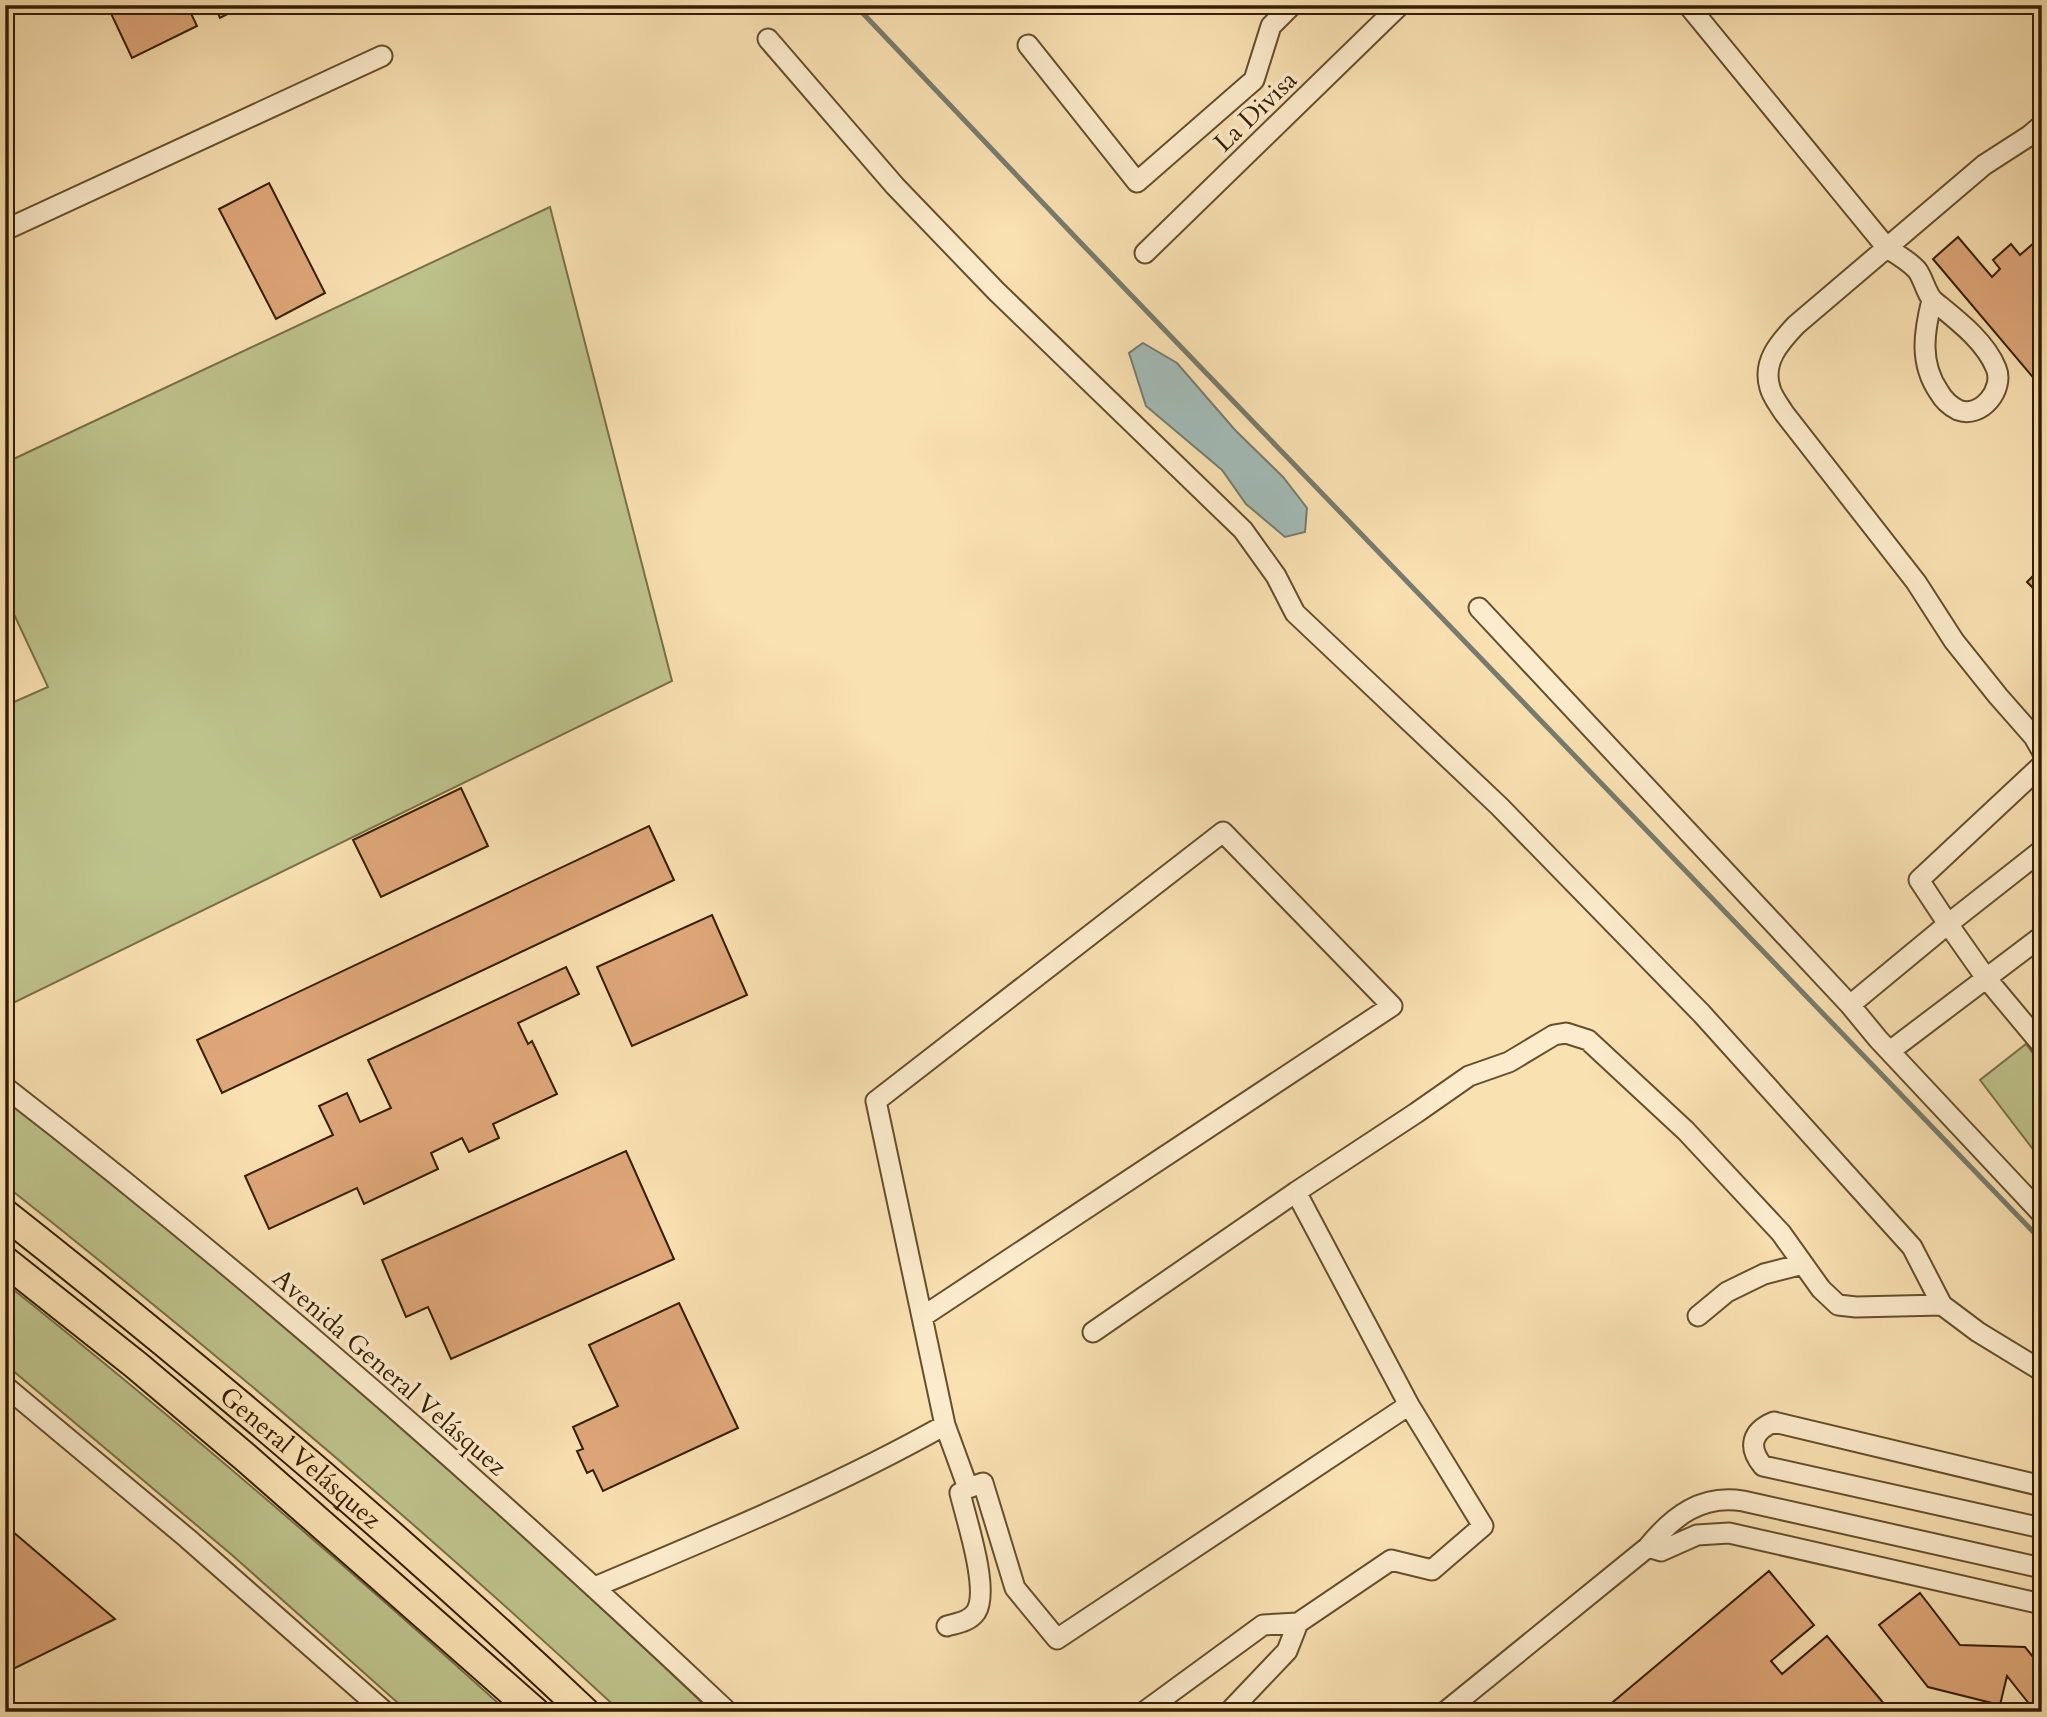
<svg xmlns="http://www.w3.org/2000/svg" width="2047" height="1717" font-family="Cardo,serif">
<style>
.green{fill:#bec38c;stroke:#797046;stroke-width:2}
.water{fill:#a2bbb7;stroke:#767c6e;stroke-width:2}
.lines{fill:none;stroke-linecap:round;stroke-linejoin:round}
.stream{stroke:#767c6e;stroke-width:5}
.building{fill:#dfa779;stroke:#341e00;stroke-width:2}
.minor-casing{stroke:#664f2c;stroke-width:23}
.highway-casing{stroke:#341e00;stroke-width:32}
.minor{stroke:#fceccd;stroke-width:19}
.highway{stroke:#fae1b2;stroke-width:28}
.labels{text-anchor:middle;stroke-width:7;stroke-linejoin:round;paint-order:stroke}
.street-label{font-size:26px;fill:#341e00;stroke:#fceccd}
</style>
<rect width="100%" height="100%" fill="#fae1b2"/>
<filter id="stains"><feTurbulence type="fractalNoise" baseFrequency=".00286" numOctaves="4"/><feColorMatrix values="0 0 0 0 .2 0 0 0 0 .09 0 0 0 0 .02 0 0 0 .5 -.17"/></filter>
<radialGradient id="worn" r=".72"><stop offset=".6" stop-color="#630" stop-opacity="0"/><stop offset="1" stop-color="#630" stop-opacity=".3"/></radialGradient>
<path class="green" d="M 550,207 L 672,681 L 5,1007 L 5,706 L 48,687 L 5,595 L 5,463 Z
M 2026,1044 L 2042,1065 L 2042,1161 L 1980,1080 Z
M 5,1100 C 252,1290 486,1497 712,1712 L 621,1712 C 423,1528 217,1353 5,1185 Z
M 5,1283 C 177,1420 344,1564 508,1712 L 408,1712 L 232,1555 L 5,1364 Z"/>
<path class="water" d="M 1143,343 L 1177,363 L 1235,430 L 1283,477 L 1307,508 L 1305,532 L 1285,537 L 1246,504 L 1222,470 L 1146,406 L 1129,353 Z"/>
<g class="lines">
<path class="stream" d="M 855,5 L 1080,242 L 2042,1241"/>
</g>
<path class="building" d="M 107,5 L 187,5 L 197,26 L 132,58 Z
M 214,5 L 245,5 L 220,18 Z
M 269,183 L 325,293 L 276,319 L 219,209 Z
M 2042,236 L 2042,388 L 1933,259 L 1958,237 L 1992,277 L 2000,269 L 1993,260 L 2011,244 L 2020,255 Z
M 2042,397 L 2042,500 L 2039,403 Z
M 2037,536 L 2042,536 L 2042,555 L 2038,554 Z
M 2042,567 L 2042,597 L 2027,582 Z
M 461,788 L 488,846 L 381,897 L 353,840 Z
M 649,826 L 674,880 L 222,1093 L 197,1040 Z
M 712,915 L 747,995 L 632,1046 L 597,967 Z
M 566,967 L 579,994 L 518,1023 L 528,1044 L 532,1041 L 557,1094 L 493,1124 L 499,1138 L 469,1152 L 462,1138 L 431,1153 L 438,1169 L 364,1204 L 357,1188 L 269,1229 L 245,1176 L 333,1135 L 319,1106 L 347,1093 L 360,1122 L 391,1108 L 368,1060 Z
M 626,1151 L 674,1259 L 451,1359 L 428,1307 L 406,1317 L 382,1260 Z
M 679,1303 L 738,1428 L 603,1491 L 593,1470 L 587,1473 L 577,1451 L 583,1449 L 573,1427 L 618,1406 L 589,1345 Z
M 5,1525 L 115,1619 L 5,1673 Z
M 1769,1571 L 1814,1625 L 1771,1661 L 1782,1674 L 1827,1636 L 1891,1712 L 1601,1712 Z
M 1920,1593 L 1960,1645 L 2025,1647 L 2042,1668 L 2042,1712 L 2021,1712 L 2030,1705 L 2007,1676 L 2000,1705 L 1928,1687 L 1879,1625 Z"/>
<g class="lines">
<g class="minor-casing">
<path id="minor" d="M 1688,5 L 1887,248 C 1897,254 1909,261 1917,270 C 1924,279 1926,295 1935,302 C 1957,320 1985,341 1996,368 C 2005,389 1981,419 1958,410 C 1950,406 1943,399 1939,392 C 1919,363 1924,332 1932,300
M 768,39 L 895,186 L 996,291 L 1243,530 L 1276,576 L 1295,613 L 1499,806 L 1702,1014 L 1912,1247 L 1942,1305 L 1978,1332 L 2042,1371
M 1028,45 L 1137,182 L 1254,80 L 1271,26 L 1292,5
M 2042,125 L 2029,136 L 1984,165 L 1796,325 C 1779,343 1762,362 1770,388 C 1772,396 1779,405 1784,413 L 1916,582 L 1954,641 L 1998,696 L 2034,737 L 2042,751
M 5,230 L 382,56
M 1145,253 L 1400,5
M 1479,608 L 1850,1005 L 1948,924 L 1919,880 L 2042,765
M 2042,850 L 1948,924 L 1986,978 L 2042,1045
M 1850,1005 L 1878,1039 L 2042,1214
M 1890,1051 L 2042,936
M 5,1087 C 257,1282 496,1493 728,1712
M 1296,1192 L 1416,1113 L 1469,1076 L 1509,1062 L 1554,1035 L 1566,1033 L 1588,1040 L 1686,1131 L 1781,1233 L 1821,1289 L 1838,1305 L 1856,1307 L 1942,1305
M 1698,1316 L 1727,1292 L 1764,1274 L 1803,1264
M 5,1386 L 187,1538 L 385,1712
M 945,1425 L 968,1488 L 960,1493 C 966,1519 990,1590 976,1612 C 969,1622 957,1623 947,1626
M 2042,1486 L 1774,1422 C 1752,1431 1747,1447 1763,1466 L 2042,1528
M 968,1488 L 983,1483 L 1015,1588 L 1057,1639 L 1409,1405 L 1296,1192 L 1093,1332
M 1648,1547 L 1661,1551 L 1697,1535 L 1729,1533 L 2042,1604
M 595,1587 C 713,1537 833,1488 945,1425 L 876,1101 L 1223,832 L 1392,1006 L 922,1317
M 1144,1712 L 1263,1625 L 1298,1623 L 1391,1560 L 1432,1570 L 1483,1526 L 1409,1405
M 1229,1712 L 1287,1651 L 1298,1623
M 1445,1712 L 1648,1547 C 1673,1516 1702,1494 1743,1501 L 2042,1568"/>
</g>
<g class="highway-casing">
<g id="highway">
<path id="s1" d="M 5,1214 C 205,1372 400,1537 585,1712"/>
<path d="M 5,1261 L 136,1365 L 245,1457 L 535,1712"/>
</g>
</g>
<use href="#minor" class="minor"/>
<use href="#highway" class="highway"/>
</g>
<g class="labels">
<g class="street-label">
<text transform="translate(1255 111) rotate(-44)" y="9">La Divisa</text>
<text transform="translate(390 1372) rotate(41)" y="9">Avenida General Velásquez</text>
<text dy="9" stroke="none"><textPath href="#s1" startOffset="383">General Velásquez</textPath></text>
</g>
</g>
<rect width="2047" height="1717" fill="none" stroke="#fae1b2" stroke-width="28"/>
<rect x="7" y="7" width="2033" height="1703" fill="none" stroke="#341e00" stroke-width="3.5"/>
<rect x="14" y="14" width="2019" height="1689" fill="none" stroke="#341e00" stroke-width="2"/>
<rect width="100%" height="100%" filter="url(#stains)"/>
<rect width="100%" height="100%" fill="url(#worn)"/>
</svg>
